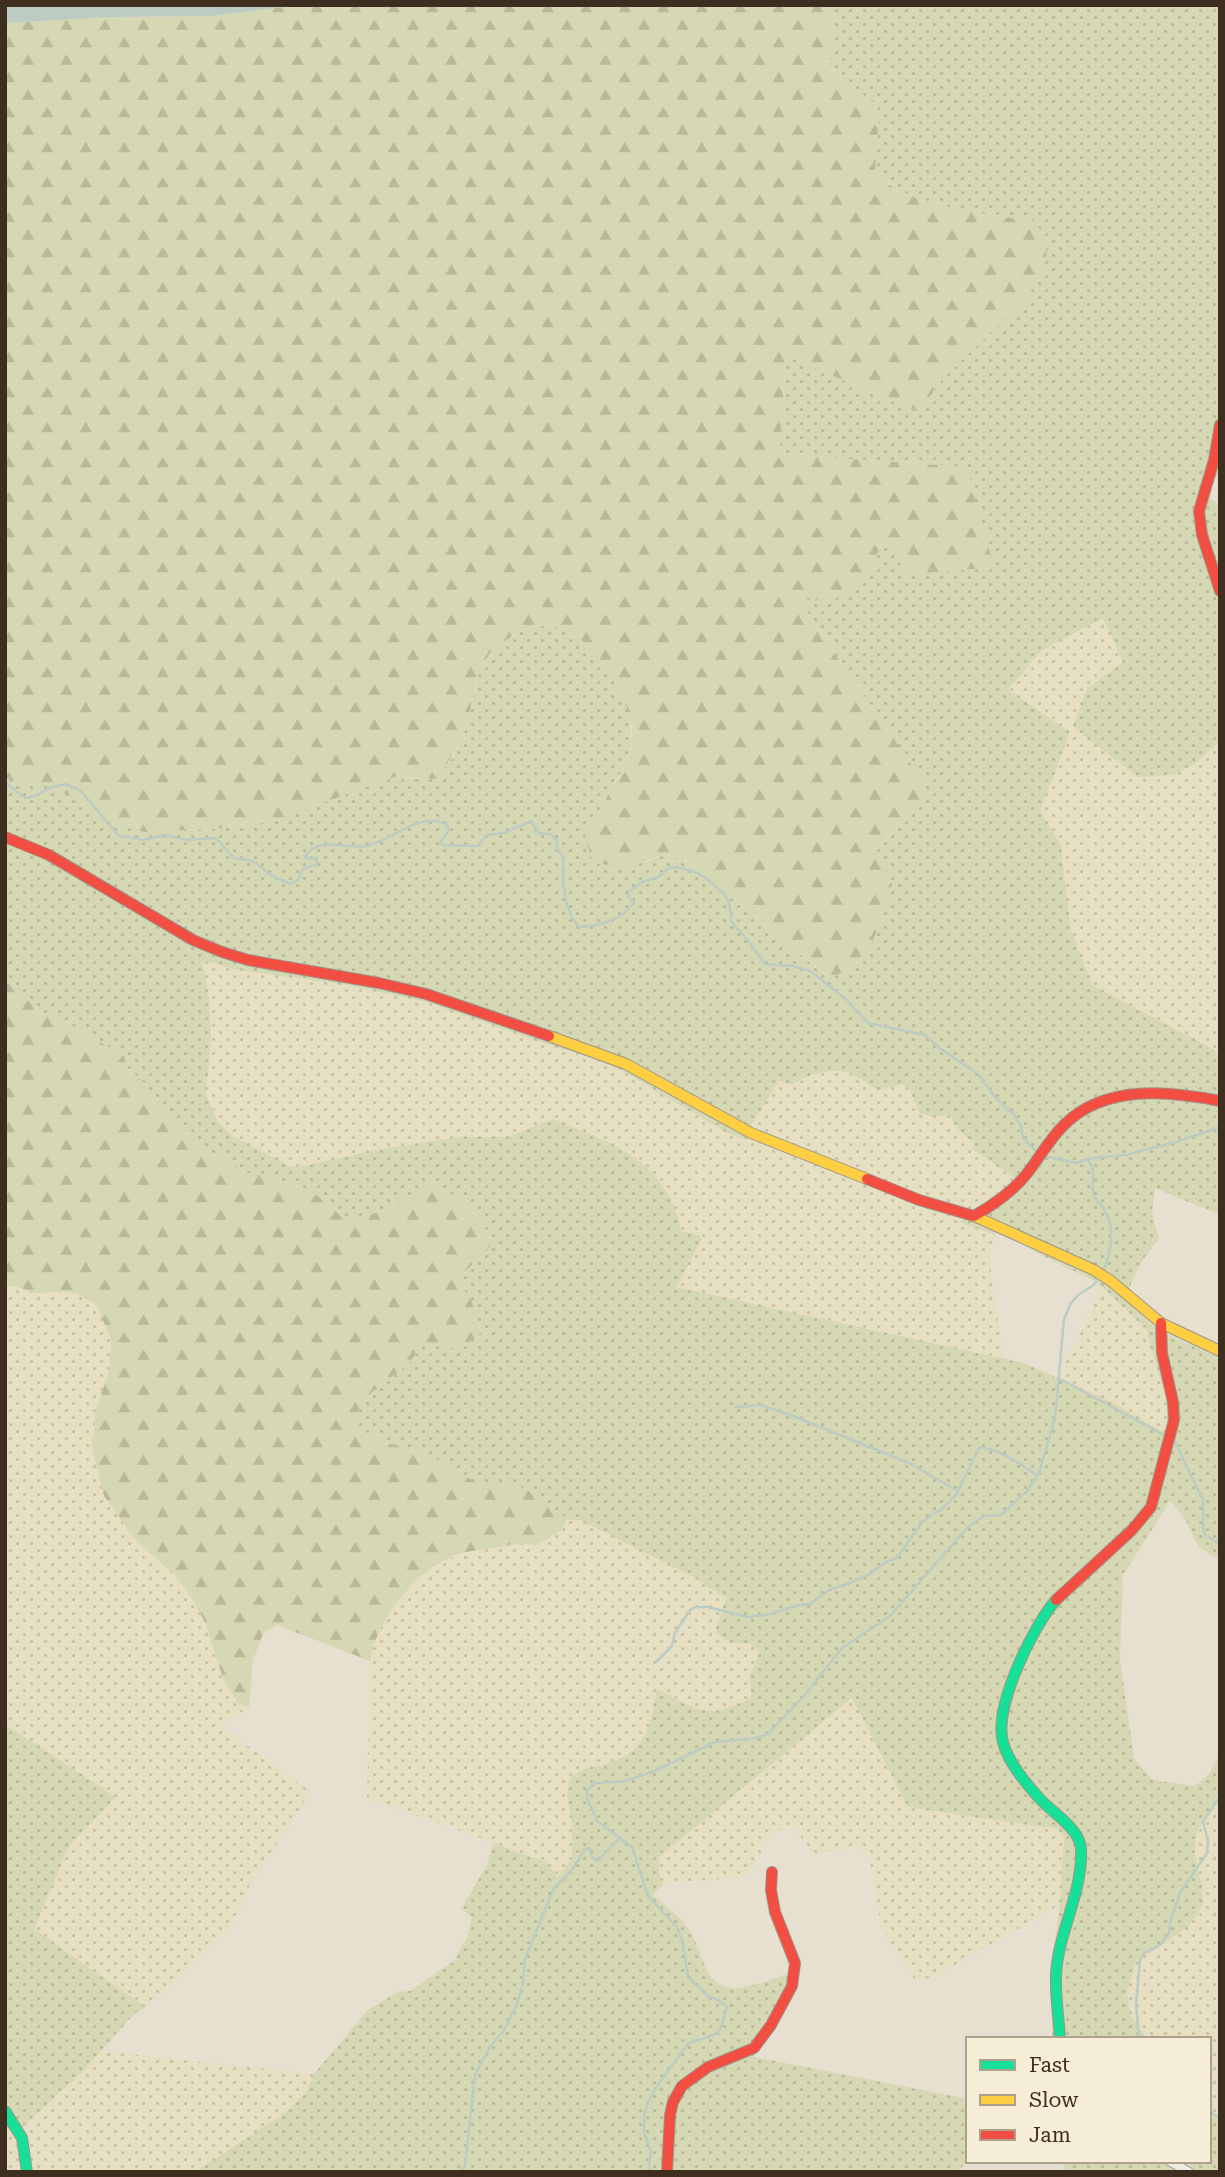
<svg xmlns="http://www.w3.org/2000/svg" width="1225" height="2177" font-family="'Roboto Serif',serif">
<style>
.farmland{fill:url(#farmland-dots)}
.grass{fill:url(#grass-dots);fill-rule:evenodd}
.forest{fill:url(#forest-firs)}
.water{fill:#bcccc2}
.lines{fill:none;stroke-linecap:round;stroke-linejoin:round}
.stream{stroke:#bcccc2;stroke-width:2.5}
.street-casing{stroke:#ada599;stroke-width:10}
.fast-casing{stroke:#9c958a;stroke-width:12}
.slow-casing{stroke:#9c958a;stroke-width:12}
.jam-casing{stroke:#9c958a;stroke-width:12}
.street{stroke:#efebe3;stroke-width:8}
.fast{stroke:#16e098;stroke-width:10}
.slow{stroke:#ffcf43;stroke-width:10}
.jam{stroke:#f24e42;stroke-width:10}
</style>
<defs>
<pattern id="farmland-dots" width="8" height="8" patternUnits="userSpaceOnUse" patternTransform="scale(1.75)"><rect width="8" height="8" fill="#e6dfc2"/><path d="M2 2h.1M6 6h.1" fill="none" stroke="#c6c0a6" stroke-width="1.8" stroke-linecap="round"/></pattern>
<pattern id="grass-dots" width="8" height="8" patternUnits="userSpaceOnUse" patternTransform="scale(1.75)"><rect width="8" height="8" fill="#d6d7b3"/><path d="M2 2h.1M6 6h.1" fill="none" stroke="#b9b99a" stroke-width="1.8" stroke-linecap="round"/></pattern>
<pattern id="forest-firs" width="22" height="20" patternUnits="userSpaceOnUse" patternTransform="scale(1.75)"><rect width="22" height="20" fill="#d6d7b3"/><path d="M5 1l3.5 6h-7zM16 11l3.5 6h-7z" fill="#b9b99a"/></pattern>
</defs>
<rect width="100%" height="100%" fill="#e7e0d1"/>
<path class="farmland" d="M 1104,618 L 1123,662 L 1087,689 L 1197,762 L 1220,741 L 1220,1058 L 1213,1049 L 1092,985 L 1071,929 L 1060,843 L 1040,811 L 1070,732 L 1008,690 L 1041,651 Z
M 205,960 L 238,970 L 347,985 L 423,1001 L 546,1044 L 591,1057 L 626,1073 L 726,1132 L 778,1080 L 791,1085 L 819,1073 L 841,1072 L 850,1074 L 878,1090 L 903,1084 L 910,1091 L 912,1098 L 933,1117 L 949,1115 L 959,1130 L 974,1144 L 972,1150 L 1016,1179 L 960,1223 L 995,1235 L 989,1255 L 1003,1358 L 676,1287 L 698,1235 L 681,1231 L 544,1122 L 507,1137 L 461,1137 L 380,1149 L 300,1167 L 290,1166 L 282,1162 L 231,1135 L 223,1128 L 206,1094 L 211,1042 L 209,996 L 203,964 Z
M 5,1283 L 35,1293 L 73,1292 L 94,1302 L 98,1308 L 111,1340 L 110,1367 L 96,1410 L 137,1542 L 175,1575 L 191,1597 L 206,1624 L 223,1679 L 238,1703 L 249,1707 L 230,1720 L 218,1724 L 311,1792 L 250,1885 L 230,1929 L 145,2007 L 34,1929 L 69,1846 L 116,1797 L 5,1724 Z
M 1099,1287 L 1141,1323 L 1149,1332 L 1168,1407 L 1166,1426 L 1163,1433 L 1108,1400 L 1058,1378 L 1091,1312 Z
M 567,1519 L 582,1521 L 697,1579 L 726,1598 L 732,1643 L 748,1643 L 760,1651 L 750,1676 L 751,1697 L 747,1701 L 720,1712 L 707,1713 L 657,1689 L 649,1730 L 642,1744 L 609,1763 L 583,1768 L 567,1797 L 572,1824 L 572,1859 L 558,1878 L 545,1861 L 367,1798 L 370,1661 L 373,1643 L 381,1626 L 404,1593 L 423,1576 L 456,1555 L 524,1543 L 536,1545 L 562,1530 Z
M 852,1698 L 909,1807 L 1058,1829 L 1064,1838 L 1060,1905 L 941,1973 L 917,1983 L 881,1927 L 869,1856 L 859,1846 L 812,1854 L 794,1826 L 777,1831 L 769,1837 L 753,1867 L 745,1875 L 738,1878 L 662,1883 L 660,1880 L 658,1858 Z
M 1220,1791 L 1220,2119 L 1209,2112 L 1209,2039 L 1147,2039 L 1130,2015 L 1127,1992 L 1135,1965 L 1142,1956 L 1156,1949 L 1202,1887 L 1194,1850 L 1197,1832 Z
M 101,2051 L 314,2074 L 306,2093 L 286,2112 L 195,2172 L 5,2172 L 5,2127 L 15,2135 L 84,2070 Z"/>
<path class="grass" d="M 832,5 L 1220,5 L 1220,470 L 1207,497 L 1220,505 L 1220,741 L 1197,762 L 1174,775 L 1138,777 L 1073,727 L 1087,689 L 1123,662 L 1103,618 L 1041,651 L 1008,690 L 1070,732 L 1040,811 L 1060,843 L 1071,929 L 1092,985 L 1213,1049 L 1220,1058 L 1220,1215 L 1155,1188 L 1152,1213 L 1159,1239 C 1143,1257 1132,1276 1126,1299 L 1159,1331 L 1220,1358 L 1220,1560 L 1198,1547 L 1185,1519 L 1170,1501 L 1123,1575 L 1120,1659 L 1134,1759 L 1153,1780 L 1195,1786 L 1208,1775 L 1220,1755 L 1220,1791 L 1197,1832 L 1194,1850 L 1202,1887 L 1203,1905 L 1188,1927 L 1156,1949 L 1142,1956 L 1135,1965 L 1127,1992 L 1130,2015 L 1147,2039 L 1052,2039 L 1051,1967 L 1060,1905 L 1064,1837 L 1058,1829 L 908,1807 L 852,1698 L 658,1858 L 660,1880 L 664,1884 L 652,1895 C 666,1906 682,1917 691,1933 C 703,1953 704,1988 735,1988 C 749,1988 778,1977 793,1973 L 754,2057 L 968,2099 L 968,2161 L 957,2172 L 195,2172 L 286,2112 L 306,2093 L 314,2074 L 368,2010 L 398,1992 L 410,1991 L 454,1961 L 467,1937 L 472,1917 L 461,1909 L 487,1865 L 493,1843 L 546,1862 L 558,1877 L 572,1859 L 572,1824 L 567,1797 L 569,1780 C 588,1763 589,1770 609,1763 C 649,1749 650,1725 657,1689 C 683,1701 703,1719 731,1707 C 738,1704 745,1702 751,1697 L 750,1676 L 760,1651 L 748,1643 L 732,1643 L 715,1633 L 726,1598 L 697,1579 L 582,1521 L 567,1519 L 526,1489 L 506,1485 L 492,1487 L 480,1485 L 443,1462 L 412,1450 L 384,1442 L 356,1427 L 354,1418 L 371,1393 L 406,1366 L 423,1346 C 452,1343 455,1358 481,1332 L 471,1299 L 458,1282 C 466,1266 482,1259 491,1244 C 484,1214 458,1198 433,1183 L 390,1210 L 347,1219 L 340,1215 L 323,1199 L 309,1191 L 264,1174 L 248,1173 L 195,1143 L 151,1099 L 148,1086 L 128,1070 L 124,1056 L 69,1024 L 41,1012 L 5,981 L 5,778 L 26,785 L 48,786 L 78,800 L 96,814 L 116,824 L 144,832 L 225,828 L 269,822 L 376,783 L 397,776 L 416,779 L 444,768 L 453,757 L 467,725 L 480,667 L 493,650 L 521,630 L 538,626 L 553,626 L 571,631 L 588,644 L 607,666 L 629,710 L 632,741 L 627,762 L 601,807 L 593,827 L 645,862 L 665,855 L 686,861 L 829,978 L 876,848 L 928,796 L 923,781 L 796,596 L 867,575 L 885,538 L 966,467 L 779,454 L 786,356 L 919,412 L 942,379 L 1027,298 L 1035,221 C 992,215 902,207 875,171 L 879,117 L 877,106 L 835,72 L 830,59 ZM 205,961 L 238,970 L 347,985 L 423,1001 L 546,1044 L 591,1057 L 626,1073 L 726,1132 L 743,1139 L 779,1080 L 791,1085 C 807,1076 830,1067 849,1073 C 859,1077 869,1085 878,1090 L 903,1084 L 910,1091 L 920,1113 L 933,1117 L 949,1115 L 959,1130 L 974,1144 L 972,1149 L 1016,1179 L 980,1209 L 959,1222 L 995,1235 L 997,1228 L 1039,1254 L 1095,1281 L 1146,1328 L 1168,1407 L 1166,1426 L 1163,1432 L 1108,1400 L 1024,1363 L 676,1287 L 702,1239 L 698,1235 L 681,1231 C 680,1219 676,1211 671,1200 C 648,1152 599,1138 553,1119 L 507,1137 L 461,1137 L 380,1149 L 300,1167 L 290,1166 L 231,1135 L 218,1122 L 206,1094 L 211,1042 L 209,996 L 203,964 Z
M 5,1724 L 116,1797 L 69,1846 L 34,1929 L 145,2007 L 133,2015 L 84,2070 L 14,2135 L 5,2127 Z
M 1209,2112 L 1220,2119 L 1220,2172 L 1066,2172 L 1062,2161 L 1209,2161 Z"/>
<path class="forest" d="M 297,5 L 832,5 L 830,59 L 835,72 L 877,106 L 879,117 L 875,171 C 901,207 992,215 1035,221 L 1047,242 L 1046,260 L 1027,298 L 942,379 L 919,412 L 786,356 L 779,454 L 967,467 L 994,567 L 907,575 L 885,538 L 867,575 L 833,601 L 796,597 L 923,781 L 928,796 L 876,848 L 892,884 L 883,918 L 870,946 L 852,968 L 830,978 L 686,861 L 665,855 L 624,867 L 593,863 L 585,837 C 594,827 596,816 603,804 C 614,784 630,765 632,742 C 634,721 626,704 617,686 C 597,647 558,605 512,636 C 505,641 497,646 491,652 C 473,674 474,701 466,727 C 459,747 448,761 438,779 L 397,776 L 269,822 L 225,828 L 144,832 L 116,824 L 96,814 L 78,800 L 48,786 L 26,785 L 5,778 L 5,23 L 109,17 L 212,16 Z
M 5,981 L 41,1012 L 69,1024 L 124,1056 L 128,1070 L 148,1086 L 151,1100 L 195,1143 L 247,1173 L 264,1174 L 309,1191 L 323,1199 L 340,1215 L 347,1219 L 390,1210 L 396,1203 L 433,1183 C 458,1198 484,1214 491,1245 C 482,1259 466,1266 458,1282 L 471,1299 L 481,1332 C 455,1358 452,1342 423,1346 L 406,1366 L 371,1393 L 354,1418 L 356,1427 L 384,1442 L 412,1450 L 443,1462 L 480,1485 L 492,1487 L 515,1485 L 526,1489 L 567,1519 L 562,1530 L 536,1545 C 521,1542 508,1546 493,1548 C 481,1550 467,1551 456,1555 C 415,1571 377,1619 370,1661 L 277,1625 L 263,1634 L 253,1660 L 249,1707 L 238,1703 L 223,1679 L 206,1624 L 191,1597 L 175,1575 L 137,1542 L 104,1496 L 92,1445 L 96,1410 L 110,1367 L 111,1340 L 98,1308 L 93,1302 L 73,1292 L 35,1293 L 5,1283 Z"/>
<path class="water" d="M 5,5 L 297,5 L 212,16 L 109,17 L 6,23 Z"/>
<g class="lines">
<path class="stream" d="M 5,782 L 25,798 L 35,796 L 49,788 L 66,784 L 81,791 L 118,835 L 142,840 L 166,835 L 187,840 L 216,838 L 234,858 L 253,861 L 271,875 L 290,884 L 298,880 L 303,869 L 317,864 L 316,858 L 308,859 L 305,856 C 322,835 345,850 367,846 C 392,841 418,811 446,824 L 449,830 L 441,841 L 442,845 L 478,846 L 486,835 L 504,833 L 531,821 L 539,833 L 550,834 L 557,840 L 557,849 L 564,858 C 561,879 564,911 579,927 C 598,926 624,920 634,902 L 628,897 L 629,892 L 642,882 L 658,877 L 669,868 L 677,867 L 698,873 L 710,881 L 724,894 L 729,903 L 732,923 L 746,938 L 765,964 L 793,966 L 809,970 L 847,1000 L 868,1023 L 925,1035 L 938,1047 L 978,1074 L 995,1097 L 1015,1116 L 1021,1126 L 1023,1138 L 1038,1153
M 1044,1156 L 1076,1163 L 1087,1159 L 1125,1155 L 1176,1142 L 1220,1127
M 1087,1159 C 1098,1171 1090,1182 1094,1196 C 1096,1201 1101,1204 1104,1209 C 1116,1228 1111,1255 1102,1273
M 1060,1379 L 1168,1437
M 735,1407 L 761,1405 L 793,1416 L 909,1463 L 958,1491
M 1174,1440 L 1203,1500 L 1203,1528 L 1205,1535 L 1220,1544
M 656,1662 L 672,1646 L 675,1633 L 690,1610 L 695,1607 L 708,1607 L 748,1617 L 771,1614 L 794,1606 L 810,1604 L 829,1590 L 847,1584 L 870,1574 L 884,1563 L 897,1558 L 923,1521 L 943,1508 L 956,1495 L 979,1448 C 994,1446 1024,1466 1037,1475
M 1139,2039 L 1136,2004 L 1140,1960 L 1144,1953 L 1160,1945 L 1169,1933 L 1170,1923 L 1180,1893 L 1207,1853 L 1208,1841 L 1203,1822 L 1220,1796
M 1209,2111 L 1220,2118
M 462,2172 L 465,2166 L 475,2075 L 491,2045 L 503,2032 L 517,2004 L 523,1983 L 525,1959 L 554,1888 L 572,1870 L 585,1849 L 589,1848 L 592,1857 L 597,1861 L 619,1839
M 648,2172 L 651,2152 L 644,2132 L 644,2116 L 648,2102 L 657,2086 L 688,2044 C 715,2032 719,2043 727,2007 L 720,2001 L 708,1996 L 688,1977 L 683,1944 L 677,1927 L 648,1896 L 632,1847 L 597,1821 L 587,1798 L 587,1790 L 596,1783 L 626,1781 L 652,1772 L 715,1742 L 757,1738 L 768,1734 L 803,1697 L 842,1648 L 889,1617 L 967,1528 L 984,1516 L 1001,1515 L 1027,1491 L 1039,1473 L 1055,1418 L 1064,1319 L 1071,1303 L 1078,1295 L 1094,1285 L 1098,1278"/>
<g class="street-casing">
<path id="street" d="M 1169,2161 L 1189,2172"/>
</g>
<g class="fast-casing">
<path id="fast" d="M 1056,1600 C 1033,1626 993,1708 1003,1742 C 1008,1763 1027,1785 1041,1800 C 1053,1813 1080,1829 1081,1849 C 1083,1893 1058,1932 1056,1975 C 1055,1996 1059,2018 1060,2039
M 5,2111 L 22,2138 L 27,2172"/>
</g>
<g class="slow-casing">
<path id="slow" d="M 549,1036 L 626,1064 L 751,1133 L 867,1179
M 974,1216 L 1094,1270 L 1111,1281 L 1161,1323 L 1220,1351"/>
</g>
<g class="jam-casing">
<path id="jam" d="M 1220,425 L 1214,460 L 1199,511 L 1202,535 L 1220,591
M 5,837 L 49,855 L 193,940 L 222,952 L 248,960 L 379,983 L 426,994 L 549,1036
M 867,1179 L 919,1200 L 974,1216 C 993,1205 1011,1193 1025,1176 C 1039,1159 1049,1139 1065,1124 C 1106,1084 1169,1091 1220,1101
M 1056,1600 L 1132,1530 L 1151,1507 L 1174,1420 L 1173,1402 L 1162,1353 L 1161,1323
M 667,2172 L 670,2115 L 673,2102 L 682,2086 L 708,2067 L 754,2048 L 771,2025 L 792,1986 L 795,1963 L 775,1912 L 771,1890 L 772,1872"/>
</g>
<use href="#street" class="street"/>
<use href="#fast" class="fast"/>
<use href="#slow" class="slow"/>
<use href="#jam" class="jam"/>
</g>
<rect width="1225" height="2177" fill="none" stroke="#3d2e20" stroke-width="14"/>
<rect x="966" y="2037" width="245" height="126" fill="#f7eed8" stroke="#ada18e" stroke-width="2"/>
<rect x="980" y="2060" width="35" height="10" fill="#16e098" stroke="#ada18e" stroke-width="2"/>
<text x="1029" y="2072" font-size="21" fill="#3d2e20">Fast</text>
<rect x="980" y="2095" width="35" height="10" fill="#ffcf43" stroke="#ada18e" stroke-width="2"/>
<text x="1029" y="2107" font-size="21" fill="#3d2e20">Slow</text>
<rect x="980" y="2130" width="35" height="10" fill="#f24e42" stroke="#ada18e" stroke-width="2"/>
<text x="1029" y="2142" font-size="21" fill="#3d2e20">Jam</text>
</svg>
